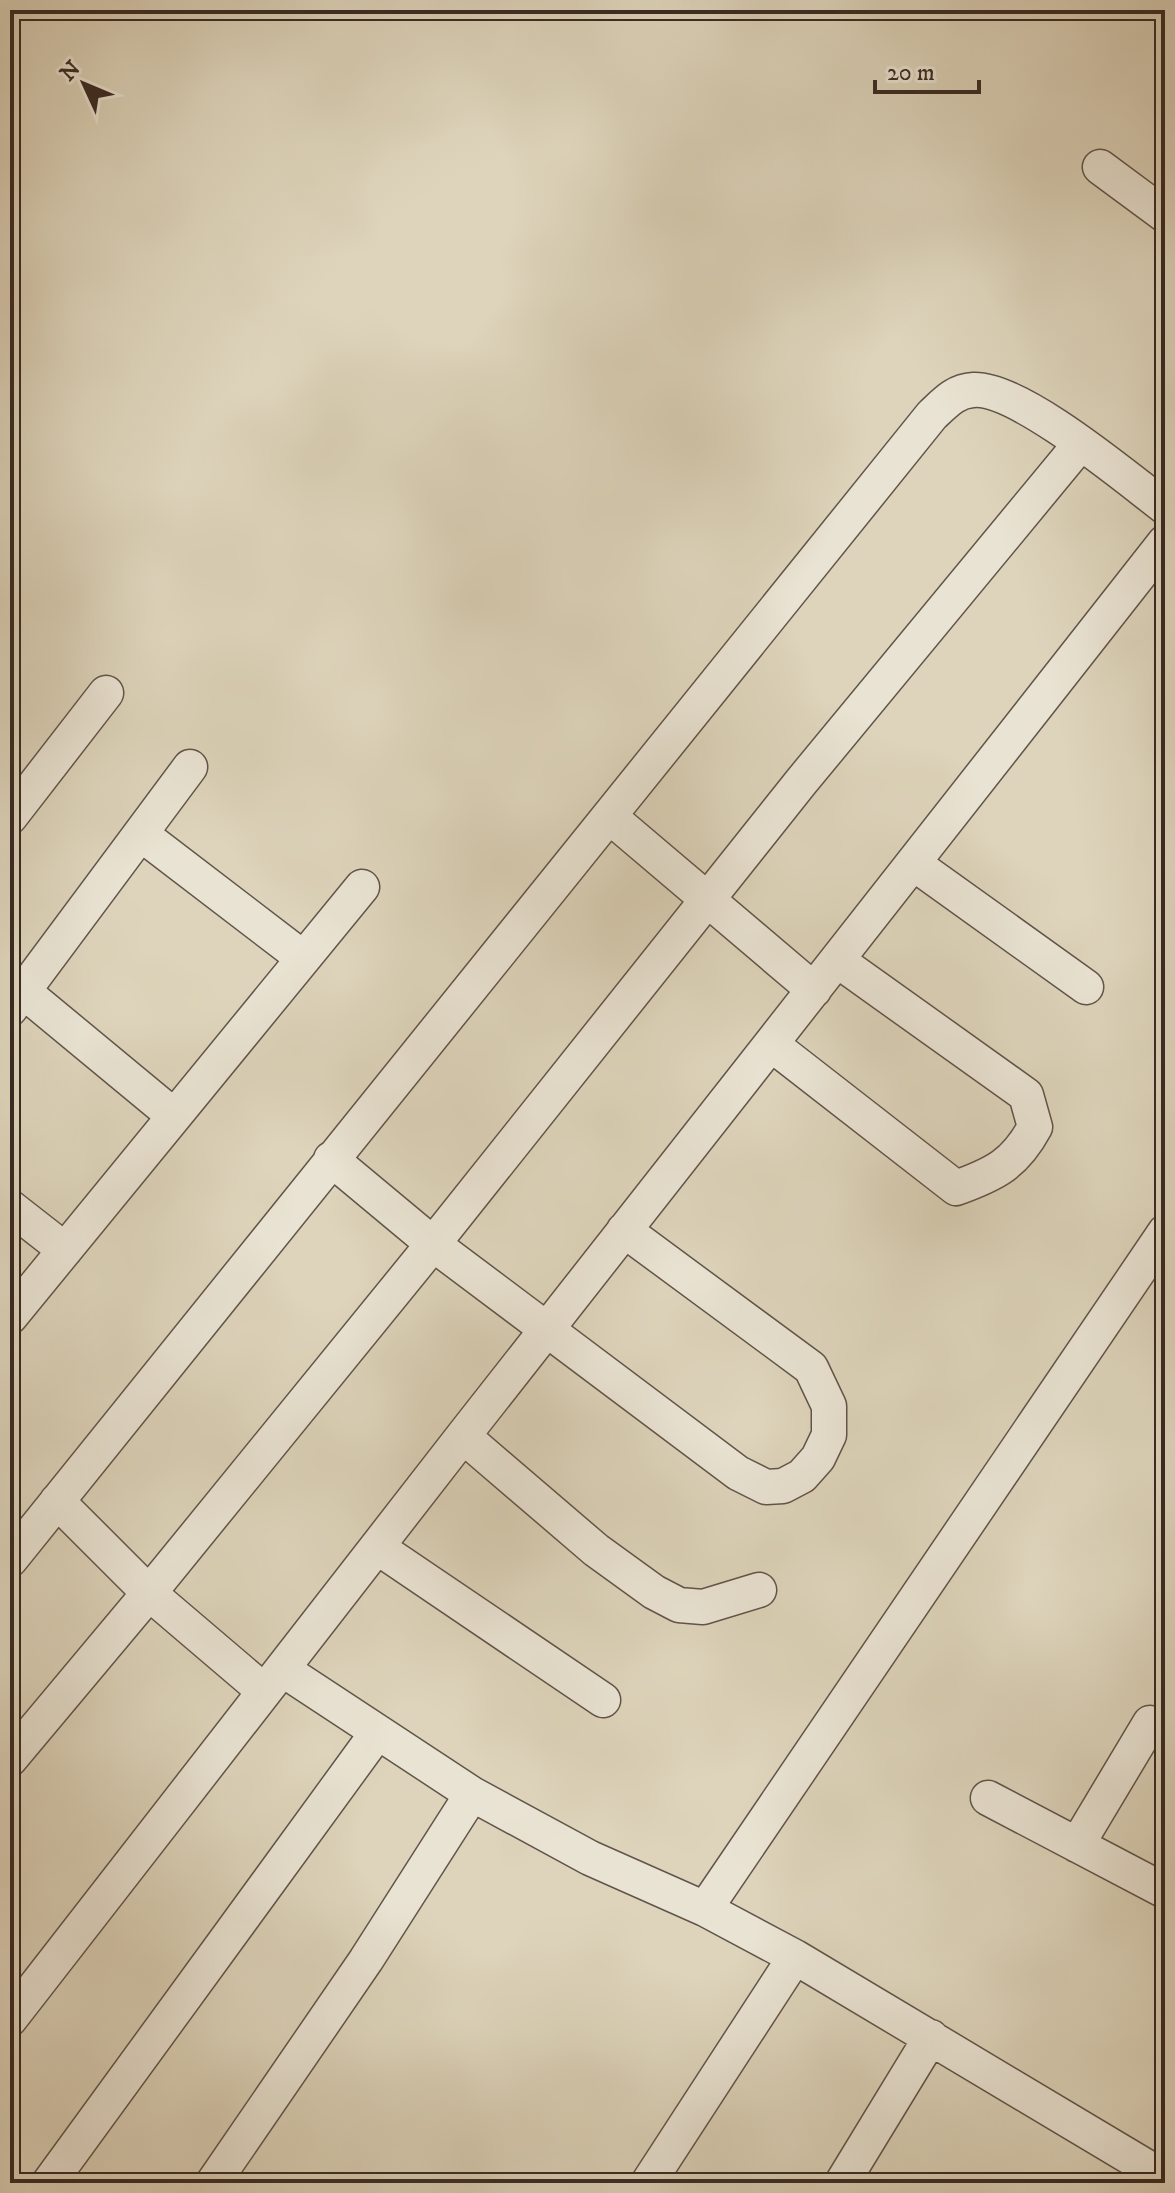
<svg xmlns="http://www.w3.org/2000/svg" width="1175" height="2193" font-family="'IM FELL DW Pica',serif">
<style>
.lines{fill:none;stroke-linecap:round;stroke-linejoin:round}
.street-casing{stroke:#62544a;stroke-width:37}
.street{stroke:#e9e3d3;stroke-width:34}
</style>
<rect width="100%" height="100%" fill="#ddd4bb"/>
<filter id="stains"><feTurbulence type="fractalNoise" baseFrequency=".0025" numOctaves="4"/><feColorMatrix values="0 0 0 0 .2 0 0 0 0 .09 0 0 0 0 .02 0 0 0 .5 -.17"/></filter>
<radialGradient id="worn" r=".72"><stop offset=".6" stop-color="#630" stop-opacity="0"/><stop offset="1" stop-color="#630" stop-opacity=".3"/></radialGradient>
<g class="lines">
<g class="street-casing">
<path id="street" d="M 1100,167 L 1165,215
M 609,816 L 814,990
M 10,817 L 106,693
M 141,834 L 303,958
M 913,863 L 1086,987
M 23,991 L 174,1116
M 10,1009 L 190,767
M 771,1044 L 956,1188 C 995,1174 1015,1164 1035,1127 L 1026,1095 L 837,960
M 331,1159 L 433,1244 L 738,1473 L 766,1487 L 783,1486 L 802,1476 L 818,1458 L 829,1435 L 829,1406 L 811,1368 L 624,1230
M 10,1207 L 65,1250
M 10,1317 L 362,887
M 463,1436 L 596,1550 L 654,1592 L 679,1605 L 703,1607 L 759,1590
M 57,1501 L 149,1593 L 264,1691
M 377,1547 L 603,1700
M 10,1560 L 932,415 C 945,403 955,391 973,390 C 1017,386 1127,478 1165,507
M 282,1669 L 472,1794 L 590,1858 L 705,1909 L 795,1957 L 1165,2178
M 10,1759 L 149,1593 L 433,1244 L 801,782 L 1081,443
M 988,1798 L 1165,1891
M 1077,1845 L 1150,1723
M 705,1909 L 1165,1232
M 10,2019 L 463,1436 L 1165,542
M 49,2183 L 377,1733
M 213,2183 L 366,1960 L 472,1794
M 648,2183 L 795,1957
M 842,2183 L 931,2037"/>
</g>
<use href="#street" class="street"/>
</g>
<rect width="1175" height="2193" fill="none" stroke="#ddd4bb" stroke-width="40"/>
<rect x="12" y="12" width="1151" height="2169" fill="none" stroke="#392a24" stroke-width="4"/>
<rect x="20" y="20" width="1135" height="2153" fill="none" stroke="#392a24" stroke-width="2"/>
<g transform="translate(84 84) rotate(314)" stroke="#e9e3d3" stroke-width="6" paint-order="stroke">
<path d="M0-6L14 30L0 20L-14 30Z" fill="#392a24"/>
<text y="-12" font-size="22" font-weight="bold" text-anchor="middle" fill="#392a24">N</text>
</g>
<path d="M875 80v12h104v-12" fill="none" stroke="#392a24" stroke-width="4"/>
<text x="887" y="80" font-size="24" fill="#392a24" stroke="#e9e3d3" stroke-width="6" paint-order="stroke">20 m</text>
<rect width="100%" height="100%" filter="url(#stains)"/>
<rect width="100%" height="100%" fill="url(#worn)"/>
</svg>
